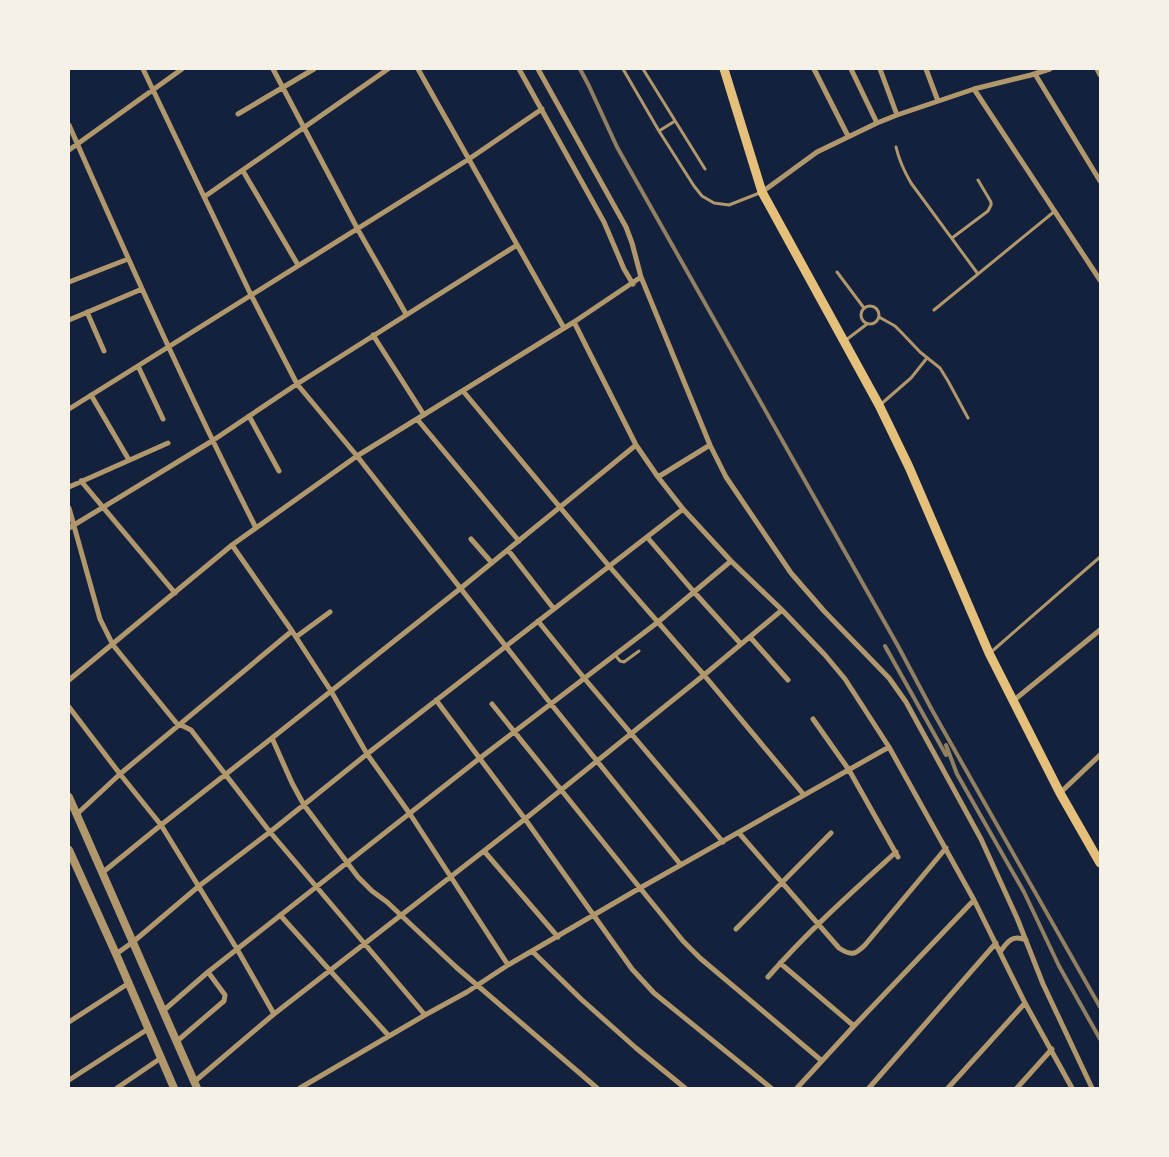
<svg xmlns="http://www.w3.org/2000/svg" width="1169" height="1157" font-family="'IBM Plex Serif',serif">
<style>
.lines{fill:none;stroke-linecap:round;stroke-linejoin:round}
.service{stroke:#b1986c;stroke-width:3}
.minor{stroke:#b1986c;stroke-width:5}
.tertiary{stroke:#b1986c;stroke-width:8}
.secondary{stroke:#e5c07b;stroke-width:9}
.rail{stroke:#918062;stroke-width:4}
</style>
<rect width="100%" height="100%" fill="#14213d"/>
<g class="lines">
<path class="service" d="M 623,69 L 659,131 L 694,186 L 702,196 L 714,203 L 729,205 L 762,192
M 643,69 L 705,169
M 659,131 L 675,121
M 896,147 C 899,160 904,171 911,183 L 978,274
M 952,238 L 988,211 L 991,205 L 991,202 L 978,180
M 837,272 L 864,308
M861 315a9 9 0 1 1 18 0a9 9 0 1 1-18 0Z
M 934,310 L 1055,211
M 879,317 L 895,326 L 902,333 L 920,352 L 940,368 L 948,381 L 968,418
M 846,340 L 867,324
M 880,405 L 911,378 L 927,358
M 990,653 L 1100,557
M 615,655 L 620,661 L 624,662 L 639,651"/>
<path class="minor" d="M 143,69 L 251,295 L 297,384 L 357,456 L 551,704 L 681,865
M 273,69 L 357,228 L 406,314
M 418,69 L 564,328
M 519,69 L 604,222 L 624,269 L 633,284
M 538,69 L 626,227 L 632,243 L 641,277 L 710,445 L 726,477 L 791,573 L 824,611 L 889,678 L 906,702 L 981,839 L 1017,918 L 1043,984 L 1092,1088
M 814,69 L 848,136
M 851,69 L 877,123
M 880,69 L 897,115
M 926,69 L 938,101
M 1097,69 L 1100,75
M 1035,74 L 1100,181
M 974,89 L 1100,280
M 238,114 L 314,69
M 69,125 C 129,261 189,396 256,528
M 69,150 L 182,69
M 243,171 L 298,265
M 762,192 L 817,152 L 877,123 L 897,115 L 974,89 L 1031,75 L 1050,69
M 204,197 L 388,69
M 69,282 L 128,259
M 87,312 L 104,351
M 69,320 L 142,289
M 574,322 L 636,445 L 658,477 L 683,509 L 731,561 L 782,610 L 825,655 L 845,679 L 889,747 L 974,900 L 1025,1003 L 1072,1088
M 373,335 L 424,415
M 138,366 L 163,419
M 463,391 L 609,566 L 704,675 L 804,795
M 91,395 L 129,460
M 69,409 L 469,159 L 542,109
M 249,416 L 279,471
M 417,419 L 519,541
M 658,477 L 710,445
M 81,481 L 175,593
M 69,487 L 168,443
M 69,508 L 100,619 L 113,645 L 178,725 L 183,726 L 191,730 L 270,832 L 425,1015
M 69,528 L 212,441 L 297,384 L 517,245
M 647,537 L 694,592 L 741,644
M 471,539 L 492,563
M 232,545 L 292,631 L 331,691 L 367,754 L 410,814 L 508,965
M 508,550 L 554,609
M 538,621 L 584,678 L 723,842
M 296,637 L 330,612
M 750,637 L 788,680
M 69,680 L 232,545 L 357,456 L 574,322 L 641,277
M 436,700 L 525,819 L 632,969 L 654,993 L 771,1088
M 1013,701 L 1100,630
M 492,704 L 640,888 L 683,941 L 700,958 L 822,1061
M 69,707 L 120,774 L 161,825 L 237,949 L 274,1014
M 813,719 L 849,770 L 898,857
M 272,738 L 292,783 L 304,805 L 358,877 L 372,891 L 387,902 L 456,967 L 597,1088
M 1060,793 L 1100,755
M 77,814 L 120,774 L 292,631
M 739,833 L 839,948 C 851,956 855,955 865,945 L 946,848
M 484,851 L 558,937
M 102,873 L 161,825 L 272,738 L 461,588 L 636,445
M 280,915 L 389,1036
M 736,929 L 831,833
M 532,951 L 581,999 L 636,1048 L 685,1088
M 1000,952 C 1007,942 1012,934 1026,940
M 116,954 L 133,942 L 199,886 L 270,832 L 367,754 L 683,509
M 780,963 L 854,1026
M 768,977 C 807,932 852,892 896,852
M 163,1011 L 208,972 L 480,758 L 658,622 L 731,561
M 69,1022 L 129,983
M 176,1042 L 224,1001 L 225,995 L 208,972
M 69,1080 L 148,1029
M 194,1082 L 274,1014 L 525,819 L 704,675 L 782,610
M 117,1088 L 161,1058
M 300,1088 L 425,1015 L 467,992 L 508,965 L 640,888 L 889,747
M 797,1088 L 854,1026 L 974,900
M 869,1088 L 996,943
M 948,1088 L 1025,1003
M 1017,1088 L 1052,1049"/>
<path class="tertiary" d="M 69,797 L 197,1088
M 69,850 L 116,954 L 174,1088"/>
<path class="secondary" d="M 724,69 L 762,192 L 879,405 L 909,467 L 989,653 L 1060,793 L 1100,863"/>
<path class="rail" d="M 580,69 L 589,86 L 617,147 L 898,646 L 932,710 L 1100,1007
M 885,646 L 946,755
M 946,745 L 957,774 L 1024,892 L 1059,966 L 1100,1039"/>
</g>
<rect width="1169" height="1157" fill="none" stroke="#f6f1e7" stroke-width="140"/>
</svg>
